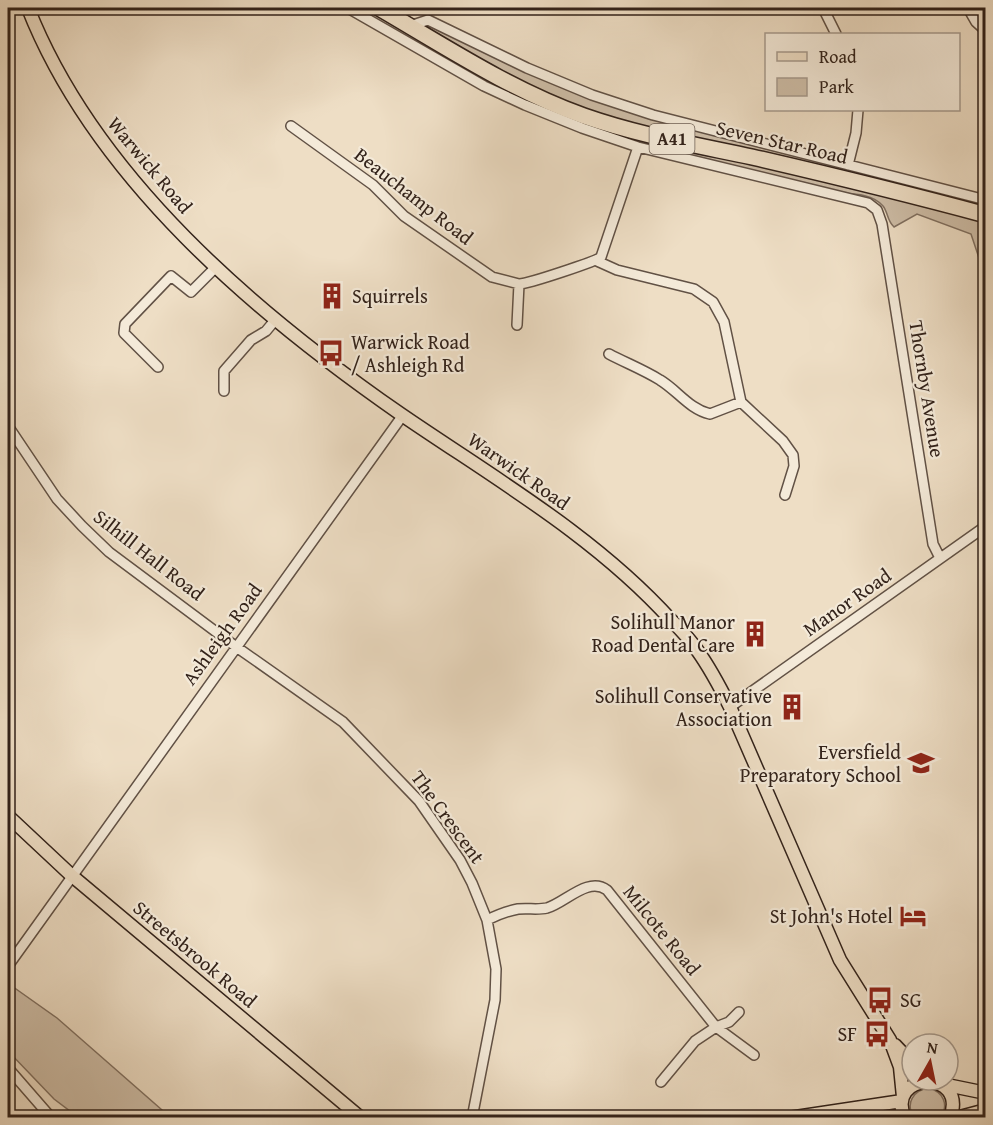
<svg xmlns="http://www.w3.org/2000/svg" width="993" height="1125" font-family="'Gentium Book Plus',serif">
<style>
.green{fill:#cebea8;stroke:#807061;stroke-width:1.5}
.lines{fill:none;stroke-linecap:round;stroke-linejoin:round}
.minor-casing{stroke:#615145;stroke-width:12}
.major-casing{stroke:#32221a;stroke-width:15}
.highway-casing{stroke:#32221a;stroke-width:18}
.minor{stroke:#f4ead9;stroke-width:9}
.major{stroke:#eedec5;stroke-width:12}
.highway{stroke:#eedec5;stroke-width:15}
.rail{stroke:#32221a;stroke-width:3;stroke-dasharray:10 10;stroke-linecap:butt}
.labels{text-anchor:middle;stroke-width:4.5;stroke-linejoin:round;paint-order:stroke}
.shield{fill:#f4ead9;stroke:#6c5e53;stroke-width:1.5}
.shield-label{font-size:18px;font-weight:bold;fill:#32221a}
.street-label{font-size:20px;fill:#32221a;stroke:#f4ead9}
.poi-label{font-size:20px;fill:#32221a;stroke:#f4ead9;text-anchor:end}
</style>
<rect width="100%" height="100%" fill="#eedec5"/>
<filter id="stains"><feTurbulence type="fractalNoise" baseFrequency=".00333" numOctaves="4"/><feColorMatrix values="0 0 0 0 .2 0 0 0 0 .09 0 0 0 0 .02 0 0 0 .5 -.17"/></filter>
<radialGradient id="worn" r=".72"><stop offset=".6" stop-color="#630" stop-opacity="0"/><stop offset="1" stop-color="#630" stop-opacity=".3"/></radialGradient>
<path class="green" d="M 355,8 L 369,8 L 499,85 L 817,177 L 979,220 L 985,223 L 985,276 L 971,234 L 917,214 L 894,227 C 887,221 888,212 883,206 C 872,193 852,194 837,193 C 740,168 641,148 547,112 C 481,86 416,43 355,8 Z
M 432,26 L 581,94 L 985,203 L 985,210 L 623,121 L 572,105 L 492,68 L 426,29 Z
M 9,984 L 57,1018 L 170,1117 L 86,1117 L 70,1111 L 54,1099 L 8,1051 Z
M 929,1088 C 943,1092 949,1104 941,1117 L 914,1117 C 905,1104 913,1090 929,1088 Z"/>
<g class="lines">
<g class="minor-casing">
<path id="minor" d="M 348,8 L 484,86 L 525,105 L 582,128 L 638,147 L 868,203 L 877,210 L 882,224 L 933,544 L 940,558
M 823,8 L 836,34
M 968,8 L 976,22 L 986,31
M 410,26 L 428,20 L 527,68 L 592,95 L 653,115 L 986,200
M 291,126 L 373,185 L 404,216 L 492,277 L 519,284 L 517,325
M 848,165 L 856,133 L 858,110
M 597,261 L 617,270 L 694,289 L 713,302 L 724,322 L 741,402 L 783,441 L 793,455 L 794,466 L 785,495
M 519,284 C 528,284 597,261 601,257 L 638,147
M 609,354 C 626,363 644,370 660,380 C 677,390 689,409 710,414 L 741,402
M 158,367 L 124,333 L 125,324 L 171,276 L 191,292 L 216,267
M 224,391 L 224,371 L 251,340 L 266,331 L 276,319
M 8,426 L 57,499 L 82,526 L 109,552 L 235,646 L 343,722 L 419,801 L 460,860 L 472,883 L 487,920 L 496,969 L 495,1000 L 472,1118
M 730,707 L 986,526
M 487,920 C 497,915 507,911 518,909 C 528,908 538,910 547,908 C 565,903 588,876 607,890 L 716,1027 L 754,1055
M 8,966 L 403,415
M 8,1068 L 48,1114 L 56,1118
M 661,1082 L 695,1041 L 716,1027 L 729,1022 L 739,1012"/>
</g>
<g class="major-casing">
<path id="major" d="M 28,8 C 95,178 255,313 402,415 C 494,478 595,536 671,620 C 680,629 690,639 697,650 C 710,668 720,687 730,707 L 840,960 L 890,1040 L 900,1067 L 903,1097
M 8,816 L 71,875 L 361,1118
M 895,1045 L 912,1063
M 942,1084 L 986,1093
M 789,1118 L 902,1101
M 905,1118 C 884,1072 969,1068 950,1118
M 956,1118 L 986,1110"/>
</g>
<g class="highway-casing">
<path id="highway" d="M 379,8 C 446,47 511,90 584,116 C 638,135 696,145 752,157 C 830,175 908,194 986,215"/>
</g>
<use href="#minor" class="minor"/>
<use href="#major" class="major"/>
<use href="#highway" class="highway"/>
<path class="rail" d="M 8,1114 L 10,1118"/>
</g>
<defs>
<g id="building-bare" transform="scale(2.07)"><path d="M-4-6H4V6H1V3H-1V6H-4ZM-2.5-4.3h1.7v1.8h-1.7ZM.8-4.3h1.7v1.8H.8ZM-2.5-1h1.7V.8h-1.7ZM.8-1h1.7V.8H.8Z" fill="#8f2418" stroke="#f4ead9" stroke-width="2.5" paint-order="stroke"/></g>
<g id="bus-bare" transform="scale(2.07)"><path d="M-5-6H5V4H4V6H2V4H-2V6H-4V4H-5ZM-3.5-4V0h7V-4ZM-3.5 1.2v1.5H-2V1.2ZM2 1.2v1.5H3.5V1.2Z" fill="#8f2418" stroke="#f4ead9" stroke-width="2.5" paint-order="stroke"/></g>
<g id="school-bare" transform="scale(2.07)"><path d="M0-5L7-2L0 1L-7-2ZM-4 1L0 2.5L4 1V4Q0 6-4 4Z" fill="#8f2418" stroke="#f4ead9" stroke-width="2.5" paint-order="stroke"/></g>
<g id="hotel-bare" transform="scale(2.07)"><path d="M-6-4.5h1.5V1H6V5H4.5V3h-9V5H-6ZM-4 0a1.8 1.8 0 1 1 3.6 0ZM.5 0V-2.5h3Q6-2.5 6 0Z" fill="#8f2418" stroke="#f4ead9" stroke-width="2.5" paint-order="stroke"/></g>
</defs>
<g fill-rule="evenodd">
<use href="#building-bare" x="332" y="296"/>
<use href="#bus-bare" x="331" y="353"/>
<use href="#building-bare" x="755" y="634"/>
<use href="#building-bare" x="792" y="707"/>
<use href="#school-bare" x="921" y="763"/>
<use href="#hotel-bare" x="913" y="916"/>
<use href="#bus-bare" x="880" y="1000"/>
<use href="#bus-bare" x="877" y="1034"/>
</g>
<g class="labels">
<rect class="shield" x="649.5" y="124" width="45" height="30" rx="4.5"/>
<g class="shield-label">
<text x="672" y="145">A41</text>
</g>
<g class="street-label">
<text transform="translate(782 142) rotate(13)" y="7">Seven Star Road</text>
<text transform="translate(150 165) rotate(50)" y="7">Warwick Road</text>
<text transform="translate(414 196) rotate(38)" y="7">Beauchamp Road</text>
<text transform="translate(927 389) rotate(81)" y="7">Thornby Avenue</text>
<text transform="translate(519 471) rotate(35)" y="7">Warwick Road</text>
<text transform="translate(149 555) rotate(38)" y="7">Silhill Hall Road</text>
<text transform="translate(847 602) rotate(-35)" y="7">Manor Road</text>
<text transform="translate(222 634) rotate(-54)" y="7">Ashleigh Road</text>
<text transform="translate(448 817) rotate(54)" y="7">The Crescent</text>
<text transform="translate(662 930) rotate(51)" y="7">Milcote Road</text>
<text transform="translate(195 954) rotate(40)" y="7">Streetsbrook Road</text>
</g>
<g class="poi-label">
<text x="352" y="303" text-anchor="start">Squirrels</text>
<text x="351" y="349" text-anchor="start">Warwick Road<tspan x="351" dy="23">/ Ashleigh Rd</tspan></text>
<text x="735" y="629">Solihull Manor<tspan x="735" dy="23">Road Dental Care</tspan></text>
<text x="772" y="703">Solihull Conservative<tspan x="772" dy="23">Association</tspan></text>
<text x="901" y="759">Eversfield<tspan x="901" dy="23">Preparatory School</tspan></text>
<text x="893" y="923">St John's Hotel</text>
<text x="900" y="1007" text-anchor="start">SG</text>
<text x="857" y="1041">SF</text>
</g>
</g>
<rect width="993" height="1125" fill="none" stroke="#eedec5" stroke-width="30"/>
<rect x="9" y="9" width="975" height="1107" fill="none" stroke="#32221a" stroke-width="3"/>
<rect x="15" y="15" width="963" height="1095" fill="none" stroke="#32221a" stroke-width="1.5"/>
<rect x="765" y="33" width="195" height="78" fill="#f4ead9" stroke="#a69a8d" stroke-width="1.5"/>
<rect x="777" y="52" width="30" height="9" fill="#eedec5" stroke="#a69a8d" stroke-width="1.5"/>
<text x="819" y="63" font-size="18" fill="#32221a">Road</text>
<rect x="777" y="78" width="30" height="18" fill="#cebea8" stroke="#a69a8d" stroke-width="1.5"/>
<text x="819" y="93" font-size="18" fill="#32221a">Park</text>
<g transform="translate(930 1062) rotate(9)"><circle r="28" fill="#f4ead9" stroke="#a69a8d" stroke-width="1.5"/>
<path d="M0-4.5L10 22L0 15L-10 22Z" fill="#8f2418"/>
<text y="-9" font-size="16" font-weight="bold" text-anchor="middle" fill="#32221a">N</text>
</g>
<rect width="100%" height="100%" filter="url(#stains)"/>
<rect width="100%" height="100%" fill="url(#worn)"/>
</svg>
